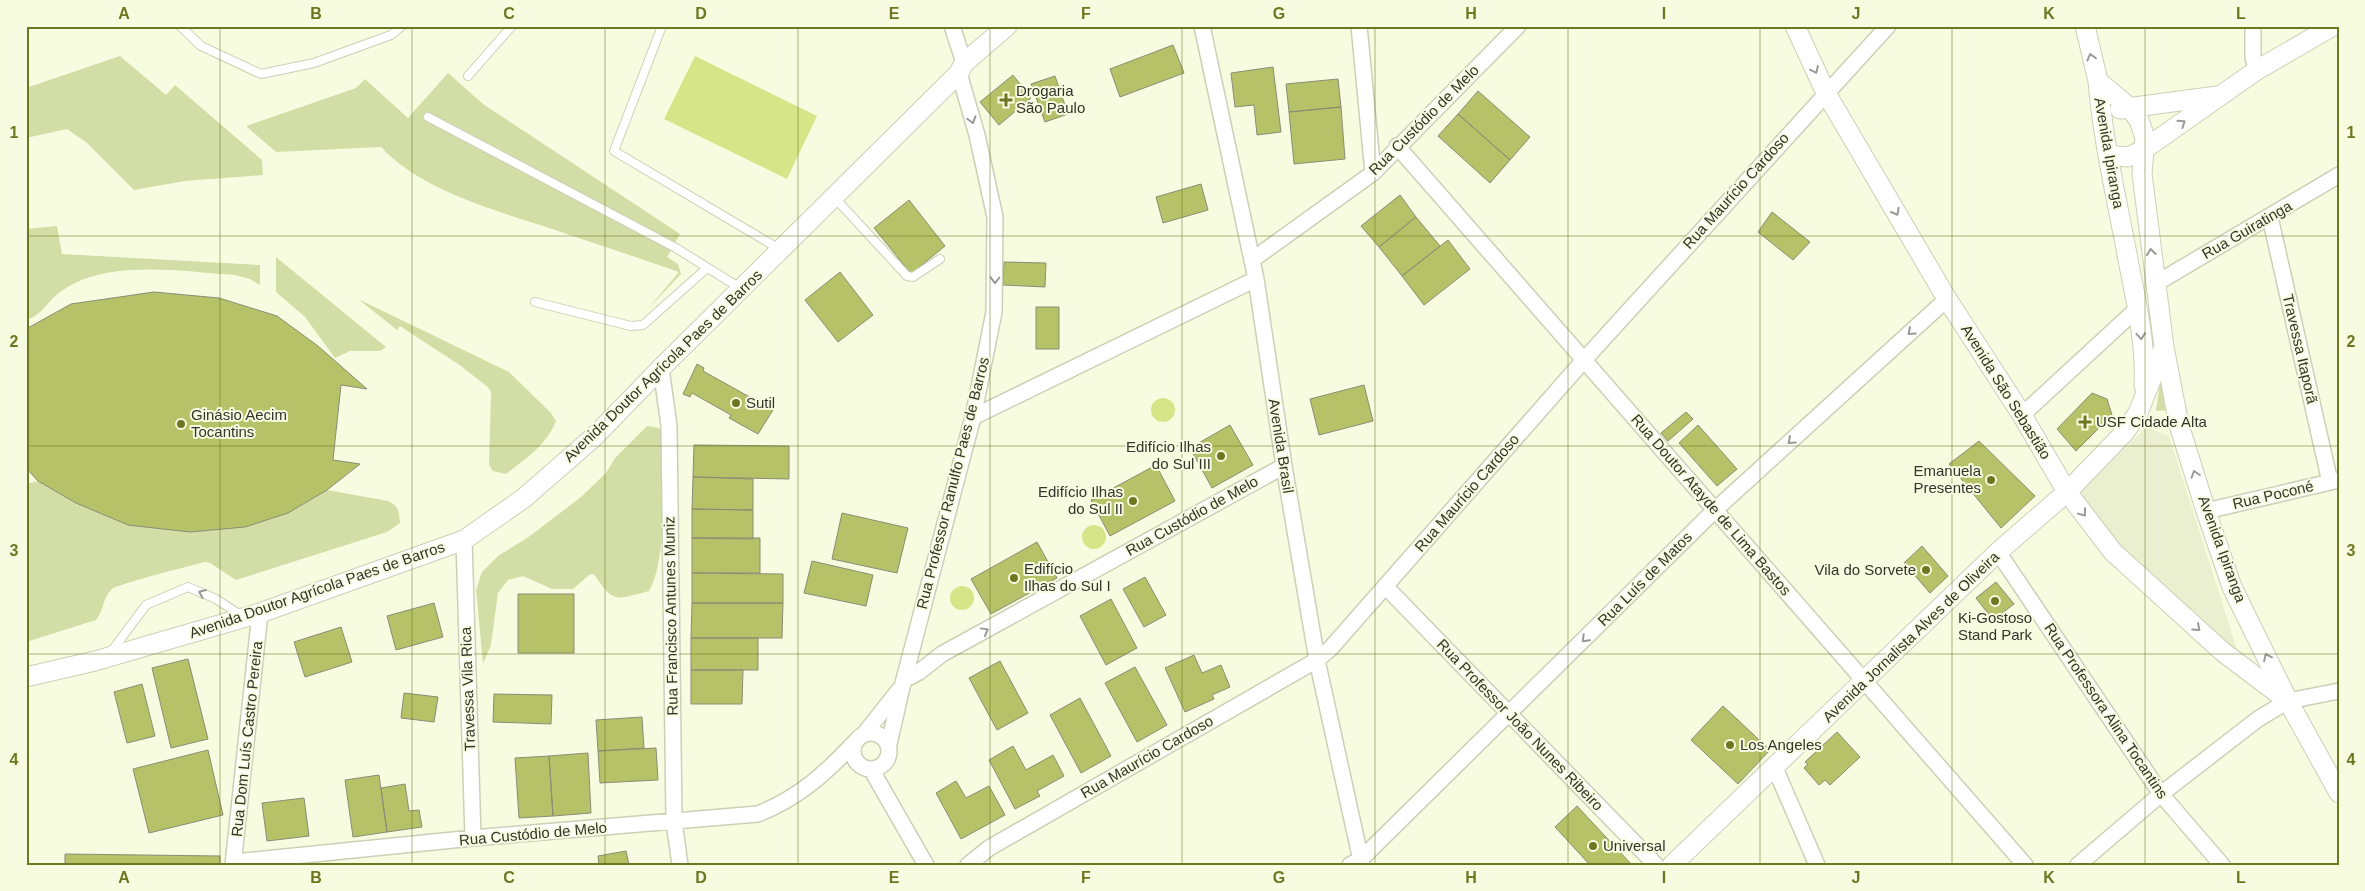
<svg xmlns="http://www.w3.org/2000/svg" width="2365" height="891" font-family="Helvetica,sans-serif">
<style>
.built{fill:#e9efcf}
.green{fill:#d3dda6}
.water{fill:#d7e589}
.building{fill:#b5c267;stroke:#898d76}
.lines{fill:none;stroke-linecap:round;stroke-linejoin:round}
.service-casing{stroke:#cbd0b6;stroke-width:10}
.minor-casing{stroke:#cbd0b6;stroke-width:18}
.tertiary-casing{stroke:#cbd0b6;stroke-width:21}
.service{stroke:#fff;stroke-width:8}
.minor{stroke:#fff;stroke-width:15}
.tertiary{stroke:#fff;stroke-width:19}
.oneway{stroke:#999a95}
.grid{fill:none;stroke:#6d7722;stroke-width:1;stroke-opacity:0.55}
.poi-dot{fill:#6d7722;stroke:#f7fce1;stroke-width:2}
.labels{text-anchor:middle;stroke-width:4;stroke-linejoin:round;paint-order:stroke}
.poi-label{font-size:15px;fill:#33352b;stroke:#f7fce1;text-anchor:start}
.street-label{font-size:15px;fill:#33352b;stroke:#f7fce1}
.neatline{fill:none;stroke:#6d7722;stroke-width:2}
.grid-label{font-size:16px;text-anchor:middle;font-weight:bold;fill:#6d7722}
</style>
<rect width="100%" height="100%" fill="#f7fce1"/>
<path class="built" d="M 2147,427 L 2169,436 L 2240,659 L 2098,524 L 2075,496 Z"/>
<path class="green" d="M 120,56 L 166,95 L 175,85 L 262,160 L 263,175 L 185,181 L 134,190 L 87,143 L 67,129 L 26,138 L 26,88 Z
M 448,73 L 483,104 L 680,234 L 667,257 L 678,264 L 681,274 L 647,310 L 679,272 C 636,257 594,243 552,229 C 495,210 422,191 381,147 L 276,152 L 246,126 L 356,88 L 365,79 L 408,118 Z
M 57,226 L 62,254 L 260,265 L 260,285 L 250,279 L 235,275 C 184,272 122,261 75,283 C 67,287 59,292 53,298 C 45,306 38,318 26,319 L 26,229 Z
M 276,257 L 386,347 L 380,351 L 350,351 L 335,358 L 305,317 L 276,292 Z
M 358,299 L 509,372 L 551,413 L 556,421 C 547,445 525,459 506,474 L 493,471 L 489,465 L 491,392 L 489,388 L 461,366 L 400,326 L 397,330 Z
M 2163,361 L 2174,410 L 2156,411 Z
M 647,426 L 659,428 L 663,440 C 662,480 668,559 649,591 C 616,599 614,605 594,574 L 589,575 L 573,589 L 552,589 L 523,576 L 508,580 L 498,593 L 491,645 L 483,664 L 476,590 L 482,572 L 498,556 L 530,536 L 581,497 L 606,473 L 615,458 Z
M 38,481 L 76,503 L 128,525 L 190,532 L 245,527 L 288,513 L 327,490 L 388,501 C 399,506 399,512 400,523 L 387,532 L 236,580 L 210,563 L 205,562 C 193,565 118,584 112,589 C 102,598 104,611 96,620 L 26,642 L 26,484 Z"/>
<path class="water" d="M 695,56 L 817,116 L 787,179 L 664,119 Z
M1151 410a12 12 0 1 1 24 0a12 12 0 1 1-24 0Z
M1082 537a12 12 0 1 1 24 0a12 12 0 1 1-24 0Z
M950 598a12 12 0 1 1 24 0a12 12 0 1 1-24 0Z"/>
<path class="building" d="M 1173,45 L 1184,73 L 1120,97 L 1110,69 Z
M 1273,67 L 1281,132 L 1257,135 L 1254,105 L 1235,107 L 1231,73 Z
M 1013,75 L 1031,98 L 999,125 L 980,102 Z
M 1055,76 L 1068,114 L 1045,122 L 1031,84 Z
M 1338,79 L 1341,107 L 1289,112 L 1286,84 Z
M 1478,91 L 1530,137 L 1510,160 L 1458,114 Z
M 1341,107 L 1345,159 L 1294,164 L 1289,112 Z
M 1458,114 L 1510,160 L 1490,183 L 1438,136 Z
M 1201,184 L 1208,210 L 1163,223 L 1156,197 Z
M 1400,195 L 1416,217 L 1379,247 L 1361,226 Z
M 909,200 L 945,246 L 911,274 L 874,228 Z
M 1772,212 L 1810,242 L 1793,260 L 1758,232 Z
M 1416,217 L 1440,246 L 1402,276 L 1379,247 Z
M 1448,240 L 1470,269 L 1424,305 L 1402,276 Z
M 1004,262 L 1046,263 L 1045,287 L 1003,285 Z
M 840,272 L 873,315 L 838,342 L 805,300 Z
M 154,292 L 219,298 L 277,316 L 318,346 L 367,389 L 341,385 L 333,460 L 360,464 L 327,490 L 288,513 L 245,527 L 190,532 L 128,525 L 76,503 L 38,481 L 26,468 L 26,329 L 71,304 Z
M 1036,307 L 1059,307 L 1059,349 L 1036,349 Z
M 697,364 L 704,368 L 703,371 L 773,410 L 758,434 L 729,418 L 731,415 L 692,393 L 690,397 L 683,394 Z
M 1364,385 L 1373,421 L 1319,435 L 1310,399 Z
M 2092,393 L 2107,399 L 2112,415 L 2076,451 L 2057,429 Z
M 1686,412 L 1693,419 L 1668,441 L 1661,433 Z
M 1230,425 L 1253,465 L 1212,488 L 1190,448 Z
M 1698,425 L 1737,469 L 1717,486 L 1679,443 Z
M 1979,441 L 2035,496 L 2001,528 L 1949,464 Z
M 694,445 L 789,446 L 789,479 L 693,477 Z
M 1156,465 L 1175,501 L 1110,536 L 1091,500 Z
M 693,477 L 753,479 L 753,510 L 692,509 Z
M 692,509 L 753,510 L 753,539 L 692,538 Z
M 842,513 L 908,528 L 897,573 L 832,559 Z
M 692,538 L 760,538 L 760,573 L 692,573 Z
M 1037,542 L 1057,578 L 991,614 L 971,579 Z
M 1922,546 L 1948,576 L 1930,593 L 1904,563 Z
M 812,561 L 873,575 L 866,606 L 804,593 Z
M 692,573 L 783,574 L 783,603 L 692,603 Z
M 1145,577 L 1166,615 L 1144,627 L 1123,589 Z
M 1996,582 L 2014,604 L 1993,620 L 1976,598 Z
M 518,594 L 574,594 L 574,653 L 518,653 Z
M 1111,599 L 1137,648 L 1106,665 L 1080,616 Z
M 434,603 L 443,637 L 396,650 L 387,616 Z
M 692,603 L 783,603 L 782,638 L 691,638 Z
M 341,627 L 352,662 L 305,677 L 294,642 Z
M 691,638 L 758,638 L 758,670 L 691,670 Z
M 1194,655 L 1202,673 L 1221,665 L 1230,687 L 1212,695 L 1214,699 L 1185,712 L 1165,668 Z
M 188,659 L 208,739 L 171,748 L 152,668 Z
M 1000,661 L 1028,713 L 997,730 L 969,678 Z
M 1135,667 L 1167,725 L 1137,742 L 1105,683 Z
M 691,670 L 743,670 L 742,704 L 691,704 Z
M 142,684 L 155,736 L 127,743 L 114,692 Z
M 404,693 L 438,697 L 434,722 L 401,718 Z
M 494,694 L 552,695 L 551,724 L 493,722 Z
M 1080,698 L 1111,756 L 1081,773 L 1050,715 Z
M 1723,706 L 1770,750 L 1738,784 L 1691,740 Z
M 642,717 L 644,748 L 598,751 L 596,720 Z
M 1837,732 L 1860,757 L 1830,785 L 1825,780 L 1819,785 L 1804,768 L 1808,764 L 1805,762 Z
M 1013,746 L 1026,770 L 1053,755 L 1064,776 L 1037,791 L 1040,796 L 1015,809 L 989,760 Z
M 656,748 L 658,780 L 600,783 L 598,751 Z
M 208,750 L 223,815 L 149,833 L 133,769 Z
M 588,753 L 591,813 L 553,816 L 549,756 Z
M 549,756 L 553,816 L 519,818 L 515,758 Z
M 379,775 L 387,832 L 353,837 L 345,780 Z
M 956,781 L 966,798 L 989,786 L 1005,815 L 961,839 L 936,793 Z
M 405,784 L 409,811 L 419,810 L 422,827 L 387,832 L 381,788 Z
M 304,798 L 309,836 L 267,841 L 262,803 Z
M 1577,806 L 1632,865 L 1590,865 L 1555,827 Z
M 626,851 L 629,865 L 599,865 L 598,856 Z
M 65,854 L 220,856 L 220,865 L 65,865 Z"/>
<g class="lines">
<g class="service-casing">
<path id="service" d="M 180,26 L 201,46 L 261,74 L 314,63 L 391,35 L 402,26
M 662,26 L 614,151 L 781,250
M 468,76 L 512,26
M 428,117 L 676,248 L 740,288
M 834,197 L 907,276 L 913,277 L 940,259
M 535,302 L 631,326 L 643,325 L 707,268
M 111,652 L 146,605 L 188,587 L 216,599 L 242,616"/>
</g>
<g class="minor-casing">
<path id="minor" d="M 952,26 L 964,63
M 1202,26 L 1256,279 L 1284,466 L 1317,660 L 1362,865
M 1359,26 L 1373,173
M 2253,26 L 2253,58 L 2257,70
M 1397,146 L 2025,865
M 2270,217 L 2330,482
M 1252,260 L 1373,173 L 1518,26
M 2155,284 L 2339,175
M 661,368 L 669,426 L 674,822 L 680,865
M 2022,415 L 2138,308
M 973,417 L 1256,279
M 2206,511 L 2339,480
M 464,540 L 473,838
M 1998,552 L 2161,794 L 2222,865
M 1385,586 L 1656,865
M 904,680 L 919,672 L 942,654 L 1284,466
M853 751a18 18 0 1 1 36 0a18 18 0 1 1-36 0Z
M 865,733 L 899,690
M 889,744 L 902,687 L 973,417 L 994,312 L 995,217 L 977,135 L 959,73
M 1775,768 L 1817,865
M 871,769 L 926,865
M 234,862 L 473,838 L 758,814 C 798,798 825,774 854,743
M 233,865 L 260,613
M 968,865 L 989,848 L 1317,660 L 1330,649 L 1584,360 L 1888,26
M 1350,865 L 1361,859 L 1716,509 L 1947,299
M 2078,865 L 2161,794 L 2258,719 L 2288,701 L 2339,691"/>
</g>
<g class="tertiary-casing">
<path id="tertiary" d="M 1795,26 L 1826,93 L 1947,299 L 2022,415 L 2067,492 L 2113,552 L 2223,652 L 2288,701
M 2085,26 L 2098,81 L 2129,107 L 2139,120 L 2145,138 L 2142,174 L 2164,347 L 2179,425 L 2206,511 L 2232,587 L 2288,701 L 2339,793
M 2098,81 C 2103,143 2118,204 2129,265 C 2137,305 2146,345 2144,386
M 2120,109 L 2217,96
M 2108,155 L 2128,157 L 2143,150 L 2257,70 L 2333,26
M 26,677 L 95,661 L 260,613 L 464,540 L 524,498 L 595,436 L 661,368 L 959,73 L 964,63 L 1007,26
M 1672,865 L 1998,552 L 2067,492 L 2124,433 L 2138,413 L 2164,347"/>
</g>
<use href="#service" class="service"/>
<use href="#minor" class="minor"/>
<use href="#tertiary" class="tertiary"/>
</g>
<defs><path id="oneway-chevron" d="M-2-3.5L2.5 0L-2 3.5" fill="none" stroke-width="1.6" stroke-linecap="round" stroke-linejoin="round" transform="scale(1.25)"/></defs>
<g class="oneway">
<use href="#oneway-chevron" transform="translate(2091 57) rotate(-105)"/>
<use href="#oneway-chevron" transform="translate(1815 70) rotate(65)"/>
<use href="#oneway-chevron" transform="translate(972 120) rotate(74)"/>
<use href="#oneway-chevron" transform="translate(2182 123) rotate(-35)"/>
<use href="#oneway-chevron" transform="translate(1896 212) rotate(60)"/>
<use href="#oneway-chevron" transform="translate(2151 252) rotate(-97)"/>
<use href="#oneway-chevron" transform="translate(995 280) rotate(91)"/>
<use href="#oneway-chevron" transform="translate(1911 332) rotate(138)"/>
<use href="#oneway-chevron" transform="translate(2141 336) rotate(85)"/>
<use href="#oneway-chevron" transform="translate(1791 441) rotate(138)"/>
<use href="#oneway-chevron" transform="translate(2195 474) rotate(-108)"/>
<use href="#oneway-chevron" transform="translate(2083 513) rotate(53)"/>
<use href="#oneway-chevron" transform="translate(202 593) rotate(-157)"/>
<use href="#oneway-chevron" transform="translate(2197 628) rotate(42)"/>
<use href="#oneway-chevron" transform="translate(985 631) rotate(-29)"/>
<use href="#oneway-chevron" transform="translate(1585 639) rotate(135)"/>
<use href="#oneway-chevron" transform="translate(2267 657) rotate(-116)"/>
</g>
<path class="grid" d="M 220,26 L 220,865M 412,26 L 412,865M 605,26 L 605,865M 798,26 L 798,865M 990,26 L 990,865M 1182,26 L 1182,865M 1375,26 L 1375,865M 1568,26 L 1568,865M 1760,26 L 1760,865M 1952,26 L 1952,865M 2145,26 L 2145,865M 26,236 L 2339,236M 26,446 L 2339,446M 26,654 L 2339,654"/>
<g class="poi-dot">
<path d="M1003.5 92.5h5v5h5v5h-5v5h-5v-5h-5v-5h5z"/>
<circle cx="736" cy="403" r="5"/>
<path d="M2082.5 414.5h5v5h5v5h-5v5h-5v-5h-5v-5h5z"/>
<circle cx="181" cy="424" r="5"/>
<circle cx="1221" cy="456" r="5"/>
<circle cx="1991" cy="480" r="5"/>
<circle cx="1133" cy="501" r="5"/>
<circle cx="1926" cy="570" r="5"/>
<circle cx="1014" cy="578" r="5"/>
<circle cx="1995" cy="601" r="5"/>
<circle cx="1730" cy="745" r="5"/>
<circle cx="1593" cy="846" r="5"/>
</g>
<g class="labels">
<g class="poi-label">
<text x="1016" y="96">Drogaria<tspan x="1016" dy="17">São Paulo</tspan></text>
<text x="746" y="408">Sutil</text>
<text x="191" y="420">Ginásio Aecim<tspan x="191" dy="17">Tocantins</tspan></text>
<text x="2096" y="427">USF Cidade Alta</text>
<text x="1211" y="452" text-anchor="end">Edifício Ilhas<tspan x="1211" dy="17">do Sul III</tspan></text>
<text x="1981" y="476" text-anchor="end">Emanuela<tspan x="1981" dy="17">Presentes</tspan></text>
<text x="1123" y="497" text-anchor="end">Edifício Ilhas<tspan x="1123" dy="17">do Sul II</tspan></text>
<text x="1024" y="574">Edifício<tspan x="1024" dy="17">Ilhas do Sul I</tspan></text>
<text x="1916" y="575" text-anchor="end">Vila do Sorvete</text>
<text x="1995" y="623" text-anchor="middle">Ki-Gostoso<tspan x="1995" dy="17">Stand Park</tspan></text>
<text x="1740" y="750">Los Angeles</text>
<text x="1603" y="851">Universal</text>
</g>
<g class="street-label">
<text transform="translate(1424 120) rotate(-45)" y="5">Rua Custódio de Melo</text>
<text transform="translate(2109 153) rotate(80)" y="5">Avenida Ipiranga</text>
<text transform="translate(1736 191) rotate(-48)" y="5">Rua Maurício Cardoso</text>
<text transform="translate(2247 230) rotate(-30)" y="5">Rua Guiratinga</text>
<text transform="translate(2300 349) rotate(77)" y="5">Travessa Itaporã</text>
<text transform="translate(663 366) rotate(-44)" y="5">Avenida Doutor Agrícola Paes de Barros</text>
<text transform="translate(2006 392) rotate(58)" y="5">Avenida São Sebastião</text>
<text transform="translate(1281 446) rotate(81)" y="5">Avenida Brasil</text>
<text transform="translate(953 483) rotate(-76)" y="5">Rua Professor Ranulfo Paes de Barros</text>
<text transform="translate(1467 493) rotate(-49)" y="5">Rua Maurício Cardoso</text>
<text transform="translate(2273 495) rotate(-13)" y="5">Rua Poconé</text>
<text transform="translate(1711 505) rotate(49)" y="5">Rua Doutor Atayde de Lima Bastos</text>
<text transform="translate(1192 516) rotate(-29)" y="5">Rua Custódio de Melo</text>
<text transform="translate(2222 549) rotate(70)" y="5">Avenida Ipiranga</text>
<text transform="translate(1645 579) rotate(-45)" y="5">Rua Luís de Matos</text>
<text transform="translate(317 590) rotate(-19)" y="5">Avenida Doutor Agrícola Paes de Barros</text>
<text transform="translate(671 616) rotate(-91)" y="5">Rua Francisco Antunes Muniz</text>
<text transform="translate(1911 637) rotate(-44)" y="5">Avenida Jornalista Alves de Oliveira</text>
<text transform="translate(468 689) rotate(-92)" y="5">Travessa Vila Rica</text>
<text transform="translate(2106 711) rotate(56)" y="5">Rua Professora Alina Tocantins</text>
<text transform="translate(1520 725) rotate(46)" y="5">Rua Professor João Nunes Ribeiro</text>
<text transform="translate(247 739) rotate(-84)" y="5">Rua Dom Luís Castro Pereira</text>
<text transform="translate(1147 757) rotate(-30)" y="5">Rua Maurício Cardoso</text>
<text transform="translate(533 834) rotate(-5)" y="5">Rua Custódio de Melo</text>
</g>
</g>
<rect width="2365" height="891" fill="none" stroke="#f7fce1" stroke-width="55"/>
<rect x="28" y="28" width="2310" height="836" class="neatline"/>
<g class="grid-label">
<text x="124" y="19">A</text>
<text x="316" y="19">B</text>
<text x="509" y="19">C</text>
<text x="701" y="19">D</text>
<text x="894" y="19">E</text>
<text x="1086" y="19">F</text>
<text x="1279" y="19">G</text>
<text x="1471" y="19">H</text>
<text x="1664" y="19">I</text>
<text x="1856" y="19">J</text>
<text x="2049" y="19">K</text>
<text x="2241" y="19">L</text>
<text x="14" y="138">1</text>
<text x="2351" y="138">1</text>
<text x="14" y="347">2</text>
<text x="2351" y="347">2</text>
<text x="14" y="556">3</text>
<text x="2351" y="556">3</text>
<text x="14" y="765">4</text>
<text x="2351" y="765">4</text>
<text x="124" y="883">A</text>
<text x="316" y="883">B</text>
<text x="509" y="883">C</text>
<text x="701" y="883">D</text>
<text x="894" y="883">E</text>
<text x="1086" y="883">F</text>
<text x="1279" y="883">G</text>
<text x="1471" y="883">H</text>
<text x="1664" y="883">I</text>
<text x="1856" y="883">J</text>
<text x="2049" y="883">K</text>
<text x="2241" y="883">L</text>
</g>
</svg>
